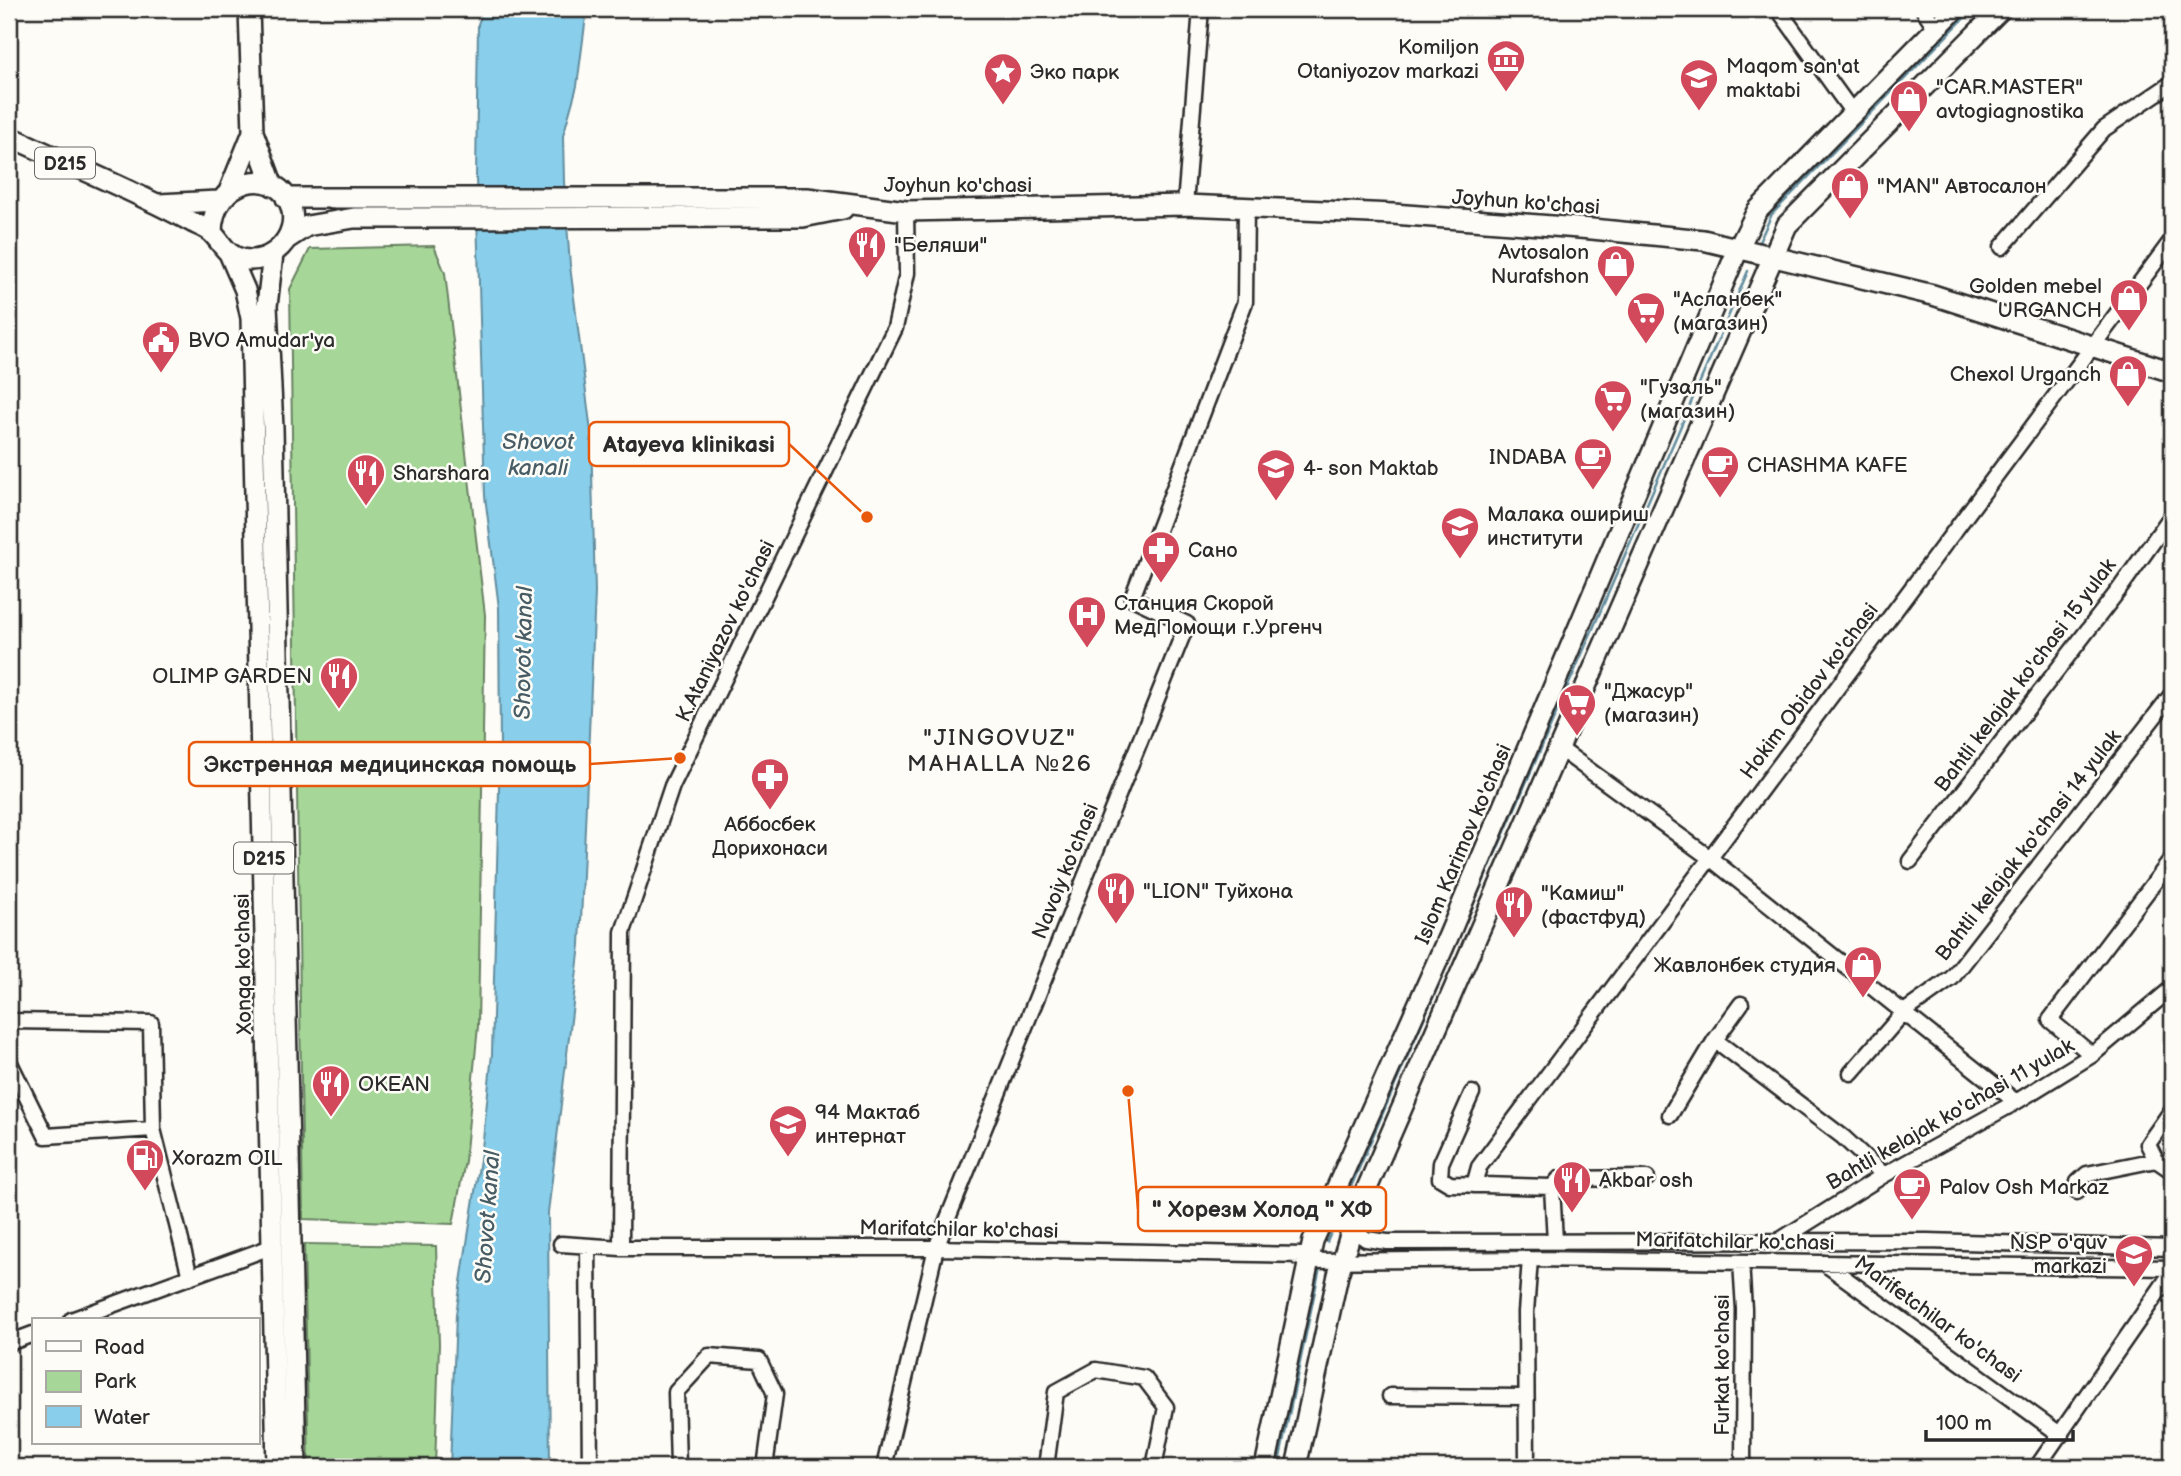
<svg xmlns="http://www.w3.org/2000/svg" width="2181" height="1476" font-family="'Balsamiq Sans',sans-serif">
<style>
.green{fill:#a6d798;stroke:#688162;stroke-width:2}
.water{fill:#89ceea;stroke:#638d9e;stroke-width:2}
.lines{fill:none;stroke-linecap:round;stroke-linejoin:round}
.stream{stroke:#638d9e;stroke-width:2.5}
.minor-casing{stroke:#2b2b2b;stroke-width:19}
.major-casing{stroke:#2b2b2b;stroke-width:24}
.minor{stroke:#fdfcf7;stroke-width:14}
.major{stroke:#fdfcf7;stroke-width:19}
.labels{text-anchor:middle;stroke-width:5;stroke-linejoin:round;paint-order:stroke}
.shield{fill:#fdfcf7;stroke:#6a6a68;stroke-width:2}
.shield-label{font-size:19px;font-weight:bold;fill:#2b2b2b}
.poi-label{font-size:21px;fill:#2b2b2b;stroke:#fdfcf7;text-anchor:start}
.street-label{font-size:21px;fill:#2b2b2b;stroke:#fdfcf7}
.water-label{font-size:23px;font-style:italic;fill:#475c64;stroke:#fdfcf7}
.neighbourhood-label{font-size:23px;letter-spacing:2px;fill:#2b2b2b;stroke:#fdfcf7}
.leader{fill:none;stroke:#e8590c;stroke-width:2.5}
.callout-dot{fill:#e8590c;stroke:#fdfcf7;stroke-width:2.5}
.callout{fill:#fdfcf7;stroke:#e8590c;stroke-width:2.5}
.callout-label{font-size:23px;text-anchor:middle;font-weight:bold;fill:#2b2b2b}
</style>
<rect width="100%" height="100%" fill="#fdfcf7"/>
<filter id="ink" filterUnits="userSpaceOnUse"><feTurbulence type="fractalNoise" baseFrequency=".0143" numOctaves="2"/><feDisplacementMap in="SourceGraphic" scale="14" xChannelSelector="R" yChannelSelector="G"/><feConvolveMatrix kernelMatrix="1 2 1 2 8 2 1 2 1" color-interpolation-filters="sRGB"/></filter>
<g filter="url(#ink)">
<path class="green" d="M 434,246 L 445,273 L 485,615 L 478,1026 L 465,1161 L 453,1224 L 303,1219 L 290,289 L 310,249 Z
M 304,1244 L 436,1246 L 439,1344 L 435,1467 L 309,1467 Z"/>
<path class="water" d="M 484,9 L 587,9 L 577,86 L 563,136 L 564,181 L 570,266 L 591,432 L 595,592 L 580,945 L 548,1213 L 550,1467 L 450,1467 L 456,1314 L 483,1140 L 492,1054 L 500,752 L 499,608 L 485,496 L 476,178 L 478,24 Z"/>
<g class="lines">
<path class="stream" d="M 1759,242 L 1772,214 L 1973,9
M 1327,1242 L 1748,271
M 1278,1467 L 1320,1267"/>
<g class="minor-casing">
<path id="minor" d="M 1778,9 L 1853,113
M 1923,9 L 1936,28
M 1185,205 L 1201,9
M 2002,247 L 2104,129 L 2172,83
M 1560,749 L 1710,858 L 2016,1102
M 1910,861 L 2118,591 L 2172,515
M 9,1021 L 151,1023 L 153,1129 L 190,1277
M 1715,1040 L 1843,1137 L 1884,1175
M 2092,1055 L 2050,1020 L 2172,859
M 9,1061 L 46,1136 L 153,1129
M 1851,1073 L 1904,1012 L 1952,978 L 2172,694
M 1472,1093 L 1441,1163 L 1440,1178 L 1450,1184 L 1552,1187 L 1555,1241
M 2172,1110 L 2148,1144 L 2156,1160 L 2172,1171
M 1670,1115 L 1715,1040 L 1741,1004
M 1474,1185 L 1479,1167 L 2172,240
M 1552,1187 L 1559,1179 L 1647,1178
M 2077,1192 L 2078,1182 L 2087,1174 L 2156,1160
M 1351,1228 L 1366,1239 L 1387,1242 L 1927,1241 L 2172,1248
M 1777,1242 L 1884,1175 L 2016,1102 L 2092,1055 L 2172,988
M 561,1244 L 621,1248 L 936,1248 L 1305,1255
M 588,1246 L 590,1467
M 621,1248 L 623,932 L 672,786 L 895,328 L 907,273 L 906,211
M 1297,1257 L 1308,1261 L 1530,1259 L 2172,1268
M 1741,1262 L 1744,1309 L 1743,1467
M 1824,1263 L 2061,1435
M 71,1320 L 271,1247
M 9,1343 L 33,1334
M 1390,1396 L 1526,1397
M 678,1467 L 676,1392 L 709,1356 L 759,1360 L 775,1394 L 765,1467
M 884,1467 L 936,1248 L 1187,624 L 1132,598 L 1245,302 L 1246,206
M 1046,1467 L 1056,1392 L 1096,1370 L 1144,1378 L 1166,1407 L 1154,1467
M 1527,1467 L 1526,1312 L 1530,1259
M 2037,1467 L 2172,1272"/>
</g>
<g class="major-casing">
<path id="major" d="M 249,9 L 253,132 L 273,186
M 9,136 C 70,165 133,190 192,222 C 198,225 206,228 211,232 C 222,242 225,255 242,259 C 271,266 300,236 291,207 C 278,165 212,176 212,233
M 230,189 L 253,132
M 286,198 L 807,198 L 906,211 L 1185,205 L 1393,214 L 1592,229 L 1703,240 L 1933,295 L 2172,372
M 159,204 L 218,201
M 287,239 L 307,226 L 354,218 L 803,217 L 843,209
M 229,253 L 245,290 L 251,318 L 277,1467
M 273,254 L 267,306 L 273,428 L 296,1467
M 1265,1467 L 1313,1241 L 1449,935 L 1738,249 L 1757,211 L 1955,9
M 1296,1467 L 1338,1275 L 1358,1209 L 1787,225 L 2001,9"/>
</g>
<use href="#minor" class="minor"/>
<use href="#major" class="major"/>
</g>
</g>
<defs>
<g id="museum-pin" transform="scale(2.0125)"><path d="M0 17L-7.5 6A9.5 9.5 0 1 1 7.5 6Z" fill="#d1495b" stroke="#fdfcf7"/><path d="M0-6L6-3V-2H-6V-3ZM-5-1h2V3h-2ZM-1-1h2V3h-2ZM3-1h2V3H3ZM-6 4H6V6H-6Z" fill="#fff"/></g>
<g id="sight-pin" transform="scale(2.0125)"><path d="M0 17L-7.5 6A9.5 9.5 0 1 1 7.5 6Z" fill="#d1495b" stroke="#fdfcf7"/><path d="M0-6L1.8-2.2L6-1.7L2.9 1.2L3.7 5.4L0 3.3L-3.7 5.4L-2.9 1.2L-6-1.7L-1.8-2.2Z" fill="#fff"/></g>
<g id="university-pin" transform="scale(2.0125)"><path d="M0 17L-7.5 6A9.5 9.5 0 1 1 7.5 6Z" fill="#d1495b" stroke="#fdfcf7"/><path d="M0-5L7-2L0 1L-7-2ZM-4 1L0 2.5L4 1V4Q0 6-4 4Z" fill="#fff"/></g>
<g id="shop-pin" transform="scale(2.0125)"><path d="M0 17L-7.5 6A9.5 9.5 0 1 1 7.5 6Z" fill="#d1495b" stroke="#fdfcf7"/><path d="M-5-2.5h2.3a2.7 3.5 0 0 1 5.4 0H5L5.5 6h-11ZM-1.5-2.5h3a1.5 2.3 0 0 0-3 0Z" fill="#fff"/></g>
<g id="restaurant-pin" transform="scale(2.0125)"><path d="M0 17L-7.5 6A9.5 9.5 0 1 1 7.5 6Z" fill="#d1495b" stroke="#fdfcf7"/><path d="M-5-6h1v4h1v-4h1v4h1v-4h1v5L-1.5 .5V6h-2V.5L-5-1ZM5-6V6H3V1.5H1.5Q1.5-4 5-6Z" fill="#fff"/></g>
<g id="supermarket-pin" transform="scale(2.0125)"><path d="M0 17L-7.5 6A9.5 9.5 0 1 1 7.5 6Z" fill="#d1495b" stroke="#fdfcf7"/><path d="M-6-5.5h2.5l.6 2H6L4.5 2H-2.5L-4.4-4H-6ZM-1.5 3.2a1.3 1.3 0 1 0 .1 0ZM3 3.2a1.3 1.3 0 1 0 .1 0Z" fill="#fff"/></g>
<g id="civic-pin" transform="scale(2.0125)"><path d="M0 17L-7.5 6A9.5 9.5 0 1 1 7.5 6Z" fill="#d1495b" stroke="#fdfcf7"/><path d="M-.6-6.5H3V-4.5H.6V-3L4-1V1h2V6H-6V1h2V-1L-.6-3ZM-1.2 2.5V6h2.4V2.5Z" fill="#fff"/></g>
<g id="cafe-pin" transform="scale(2.0125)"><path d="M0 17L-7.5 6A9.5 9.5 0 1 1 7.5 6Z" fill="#d1495b" stroke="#fdfcf7"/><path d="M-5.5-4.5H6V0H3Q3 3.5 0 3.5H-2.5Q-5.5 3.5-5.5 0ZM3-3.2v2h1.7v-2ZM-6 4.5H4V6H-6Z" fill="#fff"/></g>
<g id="school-pin" transform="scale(2.0125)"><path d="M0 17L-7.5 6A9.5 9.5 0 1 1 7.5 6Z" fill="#d1495b" stroke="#fdfcf7"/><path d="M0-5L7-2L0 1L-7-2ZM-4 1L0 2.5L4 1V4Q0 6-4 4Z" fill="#fff"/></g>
<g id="pharmacy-pin" transform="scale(2.0125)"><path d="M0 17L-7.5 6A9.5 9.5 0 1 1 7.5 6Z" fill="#d1495b" stroke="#fdfcf7"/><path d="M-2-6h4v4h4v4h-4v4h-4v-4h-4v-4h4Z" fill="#fff"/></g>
<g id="hospital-pin" transform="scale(2.0125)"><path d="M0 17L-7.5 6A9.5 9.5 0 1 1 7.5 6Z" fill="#d1495b" stroke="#fdfcf7"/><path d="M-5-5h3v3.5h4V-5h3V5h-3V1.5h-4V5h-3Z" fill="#fff"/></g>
<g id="fuel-pin" transform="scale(2.0125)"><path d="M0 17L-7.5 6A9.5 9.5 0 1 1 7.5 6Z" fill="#d1495b" stroke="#fdfcf7"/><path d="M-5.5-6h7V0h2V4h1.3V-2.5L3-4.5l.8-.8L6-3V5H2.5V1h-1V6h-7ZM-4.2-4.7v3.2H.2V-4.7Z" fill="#fff"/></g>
</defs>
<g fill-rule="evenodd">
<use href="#museum-pin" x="1506" y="59"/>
<use href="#sight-pin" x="1003" y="72"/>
<use href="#university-pin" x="1699" y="78"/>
<use href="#shop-pin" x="1909" y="99"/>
<use href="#shop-pin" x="1850" y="186"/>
<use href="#restaurant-pin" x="867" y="245"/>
<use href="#shop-pin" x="1616" y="264"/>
<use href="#shop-pin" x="2129" y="298"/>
<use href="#supermarket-pin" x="1646" y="311"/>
<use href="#civic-pin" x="161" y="340"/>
<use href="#shop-pin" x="2128" y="374"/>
<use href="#supermarket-pin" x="1613" y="399"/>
<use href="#cafe-pin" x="1593" y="457"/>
<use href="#cafe-pin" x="1720" y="465"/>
<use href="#school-pin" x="1276" y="468"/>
<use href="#restaurant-pin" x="366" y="473"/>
<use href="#school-pin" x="1460" y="526"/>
<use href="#pharmacy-pin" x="1161" y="550"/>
<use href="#hospital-pin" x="1087" y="615"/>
<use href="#restaurant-pin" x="339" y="676"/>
<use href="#supermarket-pin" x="1577" y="703"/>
<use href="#pharmacy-pin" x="770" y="777"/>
<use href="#restaurant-pin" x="1116" y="891"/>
<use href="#restaurant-pin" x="1514" y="905"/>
<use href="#shop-pin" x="1863" y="965"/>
<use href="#restaurant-pin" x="331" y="1084"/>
<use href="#school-pin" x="788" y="1124"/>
<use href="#fuel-pin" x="145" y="1158"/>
<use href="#restaurant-pin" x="1572" y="1180"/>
<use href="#cafe-pin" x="1912" y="1187"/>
<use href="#university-pin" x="2134" y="1254"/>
</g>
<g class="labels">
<g class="shield">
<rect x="35" y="147.5" width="60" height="31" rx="5"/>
<rect x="234" y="842.5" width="60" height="31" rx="5"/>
</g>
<g class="shield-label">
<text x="65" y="170">D215</text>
<text x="264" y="865">D215</text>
</g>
<g class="poi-label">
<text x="1479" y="54" text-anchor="end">Komiljon<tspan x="1479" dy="24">Otaniyozov markazi</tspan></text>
<text x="1726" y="73">Maqom san'at<tspan x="1726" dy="24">maktabi</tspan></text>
<text x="1030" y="79">Эко парк</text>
<text x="1936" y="94">"CAR.MASTER"<tspan x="1936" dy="24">avtogiagnostika</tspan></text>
<text x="1877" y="193">"MAN" Автосалон</text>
<text x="894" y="252">"Беляши"</text>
<text x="1589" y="259" text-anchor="end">Avtosalon<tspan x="1589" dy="24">Nurafshon</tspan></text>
<text x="2102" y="293" text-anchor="end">Golden mebel<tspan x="2102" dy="24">URGANCH</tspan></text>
<text x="1673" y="306">"Асланбек"<tspan x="1673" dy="24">(магазин)</tspan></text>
<text x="188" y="347">BVO Amudar'ya</text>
<text x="2101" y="381" text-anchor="end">Chexol Urganch</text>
<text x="1640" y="394">"Гузаль"<tspan x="1640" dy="24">(магазин)</tspan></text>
<text x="1566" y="464" text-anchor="end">INDABA</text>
<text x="1747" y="472">CHASHMA KAFE</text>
<text x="1303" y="475">4- son Maktab</text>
<text x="393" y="480">Sharshara</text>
<text x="1487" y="521">Малака ошириш<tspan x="1487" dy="24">институти</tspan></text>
<text x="1188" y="557">Сано</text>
<text x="1114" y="610">Станция Скорой<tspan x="1114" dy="24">МедПомощи г.Ургенч</tspan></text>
<text x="312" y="683" text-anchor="end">OLIMP GARDEN</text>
<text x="1604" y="698">"Джасур"<tspan x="1604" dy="24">(магазин)</tspan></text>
<text x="770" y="831" text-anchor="middle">Аббосбек<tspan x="770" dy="24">Дорихонаси</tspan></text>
<text x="1143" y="898">"LION" Туйхона</text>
<text x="1541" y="900">"Камиш"<tspan x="1541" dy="24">(фастфуд)</tspan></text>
<text x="1836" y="972" text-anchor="end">Жавлонбек студия</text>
<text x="358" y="1091">OKEAN</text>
<text x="815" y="1119">94 Мактаб<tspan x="815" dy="24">интернат</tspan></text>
<text x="172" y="1165">Xorazm OIL</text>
<text x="1599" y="1187">Akbar osh</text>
<text x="1939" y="1194">Palov Osh Markaz</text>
<text x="2107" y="1249" text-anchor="end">NSP o'quv<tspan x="2107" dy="24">markazi</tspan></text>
</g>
<g class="street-label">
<text x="958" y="192">Joyhun ko'chasi</text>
<text transform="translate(1526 202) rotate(4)" y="7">Joyhun ko'chasi</text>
<text transform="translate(725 631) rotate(-64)" y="7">K.Ataniyazov ko'chasi</text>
<text transform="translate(2025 675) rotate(-53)" y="7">Bahtli kelajak ko'chasi 15 yulak</text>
<text transform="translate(1809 691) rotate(-53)" y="7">Hokim Obidov ko'chasi</text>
<text transform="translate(1463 844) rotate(-67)" y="7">Islom Karimov ko'chasi</text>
<text transform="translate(2028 845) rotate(-52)" y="7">Bahtli kelajak ko'chasi 14 yulak</text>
<text transform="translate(1065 871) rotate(-68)" y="7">Navoiy ko'chasi</text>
<text transform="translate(243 964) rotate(-91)" y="7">Xonqa ko'chasi</text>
<text transform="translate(1950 1114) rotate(-30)" y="7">Bahtli kelajak ko'chasi 11 yulak</text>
<text transform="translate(959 1229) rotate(1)" y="7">Marifatchilar ko'chasi</text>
<text transform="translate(1735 1241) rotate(1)" y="7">Marifatchilar ko'chasi</text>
<text transform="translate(1938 1319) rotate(36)" y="7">Marifetchilar ko'chasi</text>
<text transform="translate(1722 1365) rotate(-90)" y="7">Furkat ko'chasi</text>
</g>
<g class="water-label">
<text x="538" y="449">Shovot<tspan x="538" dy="26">kanali</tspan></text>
<text transform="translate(523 653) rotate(-89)" y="8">Shovot kanal</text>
<text transform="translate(487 1217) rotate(-86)" y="8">Shovot kanal</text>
</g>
<g class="neighbourhood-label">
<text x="1000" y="745">"JINGOVUZ"<tspan x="1000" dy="26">MAHALLA №26</tspan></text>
</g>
</g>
<path class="leader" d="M867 517L789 444M680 758L590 764M1128 1091L1138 1209"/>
<g class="callout-dot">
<circle cx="867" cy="517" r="7"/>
<circle cx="680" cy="758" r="7"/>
<circle cx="1128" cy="1091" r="7"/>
</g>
<g class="callout">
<rect x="589" y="422" width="200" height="44" rx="7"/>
<rect x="189" y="742" width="401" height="44" rx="7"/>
<rect x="1138" y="1187" width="248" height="44" rx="7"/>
</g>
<g class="callout-label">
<text x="689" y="452">Atayeva klinikasi</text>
<text x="390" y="772">Экстренная медицинская помощь</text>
<text x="1262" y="1217">" Хорезм Холод " ХФ</text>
</g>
<rect width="2181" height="1476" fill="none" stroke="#fdfcf7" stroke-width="35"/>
<rect x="18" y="18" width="2146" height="1441" fill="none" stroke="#2b2b2b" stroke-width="2.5" filter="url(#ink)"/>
<rect x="32" y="1318" width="228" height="126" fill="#fdfcf7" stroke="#a9a8a5" stroke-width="2"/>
<rect x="46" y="1341" width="35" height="10" fill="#fdfcf7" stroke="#a9a8a5" stroke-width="2"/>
<text x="94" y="1354" font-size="21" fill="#2b2b2b">Road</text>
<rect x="46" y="1371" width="35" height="21" fill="#a6d798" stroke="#a9a8a5" stroke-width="2"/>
<text x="94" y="1388" font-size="21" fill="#2b2b2b">Park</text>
<rect x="46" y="1406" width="35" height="21" fill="#89ceea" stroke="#a9a8a5" stroke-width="2"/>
<text x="94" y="1424" font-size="21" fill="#2b2b2b">Water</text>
<path d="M1926 1430v10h147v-10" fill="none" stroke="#2b2b2b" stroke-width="3.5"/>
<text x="1936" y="1430" font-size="21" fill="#2b2b2b" stroke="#fdfcf7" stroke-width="5" paint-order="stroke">100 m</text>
</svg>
